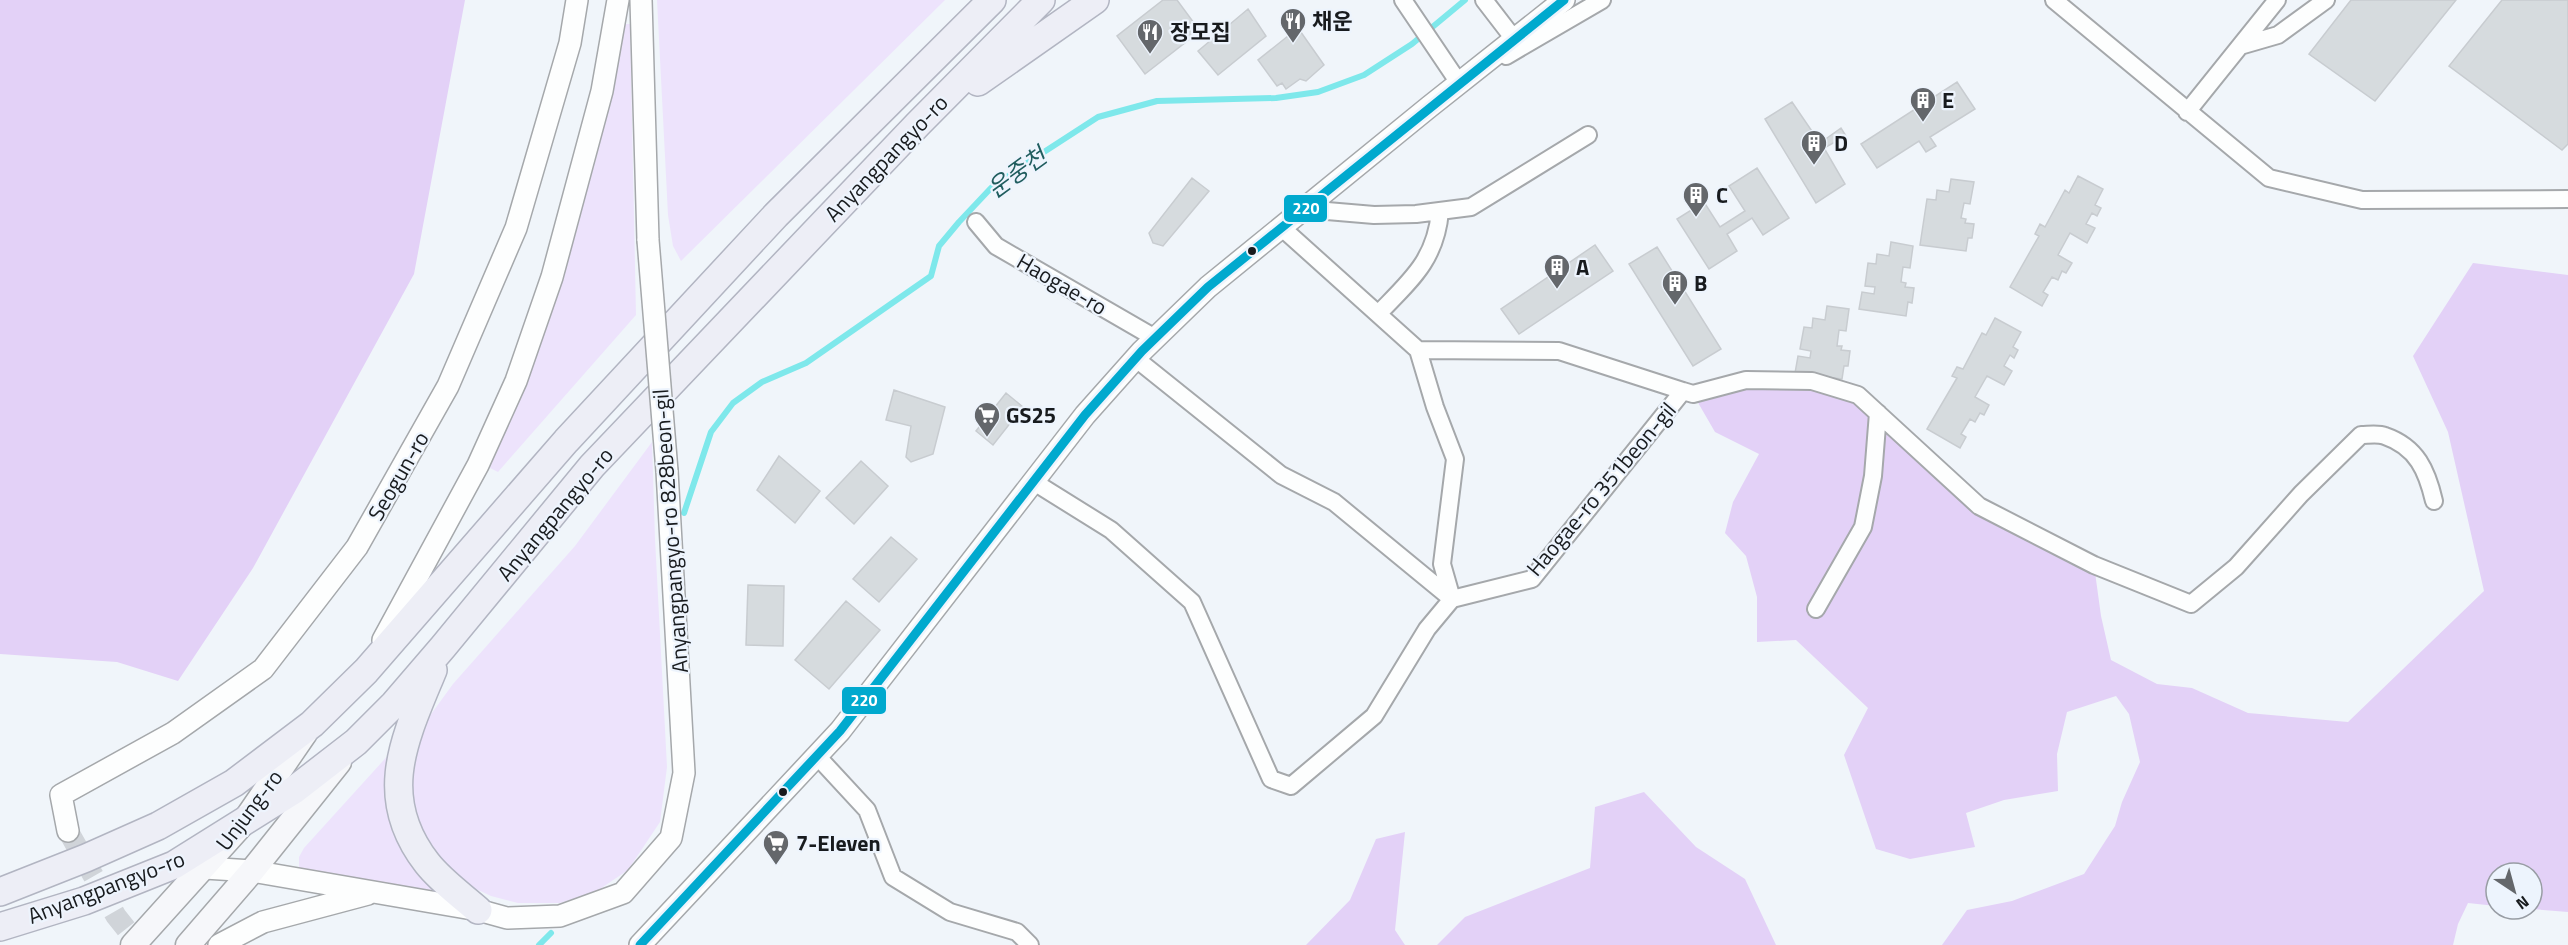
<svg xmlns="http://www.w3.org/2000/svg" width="2568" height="945" font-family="'Titillium Web','Noto Sans KR',sans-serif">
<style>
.green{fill:#ede3fc}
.forest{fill:#e3d1f7}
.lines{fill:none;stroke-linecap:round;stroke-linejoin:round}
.stream{stroke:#7ee8eb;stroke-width:6}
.building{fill:#d6dbde;stroke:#c8ccd0;stroke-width:1.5}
.tertiary-tunnel{stroke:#d0d4d9;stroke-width:21;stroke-dasharray:21 10;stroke-linecap:butt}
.minor-casing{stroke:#a5a8ab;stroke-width:20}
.tertiary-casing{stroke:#a5a8ab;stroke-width:24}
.secondary-casing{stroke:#a5a8ab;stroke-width:27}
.primary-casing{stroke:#b2b5c2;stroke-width:30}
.minor{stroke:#fdfefe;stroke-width:16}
.tertiary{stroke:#fdfefe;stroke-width:21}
.secondary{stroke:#f6f7fa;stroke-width:24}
.primary{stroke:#edeef6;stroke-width:27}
.tertiary-bridge-casing{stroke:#a5a8ab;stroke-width:24;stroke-linecap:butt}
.tertiary-bridge{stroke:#fdfefe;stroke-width:21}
.bus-1-casing{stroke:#edf4fd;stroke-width:14}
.bus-1{stroke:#00a9ce;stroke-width:9}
.bus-dot{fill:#181b1e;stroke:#edf4fd;stroke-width:2}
.labels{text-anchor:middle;stroke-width:4.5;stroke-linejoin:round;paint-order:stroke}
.poi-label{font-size:22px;font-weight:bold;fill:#181b1e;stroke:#edf4fd;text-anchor:start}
.street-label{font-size:22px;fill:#181b1e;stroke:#edf4fd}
.water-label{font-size:24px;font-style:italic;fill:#205d5e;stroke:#edf4fd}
.line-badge{stroke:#edf4fd;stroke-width:2}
.badge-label{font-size:16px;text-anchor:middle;font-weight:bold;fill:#fff}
</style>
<rect width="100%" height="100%" fill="#f0f5fa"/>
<path class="green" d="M 657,0 L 945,0 L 681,261 L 673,246 L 668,215 Z
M 623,24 L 630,24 L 636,315 L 498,472 L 490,468 L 485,459 L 560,283 L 596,159 L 617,66 Z
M 652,442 L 655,539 L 667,767 L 660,822 L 628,870 L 597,891 L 560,903 L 518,903 L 491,896 L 461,882 L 438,861 L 419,830 L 410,794 L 414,756 L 429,717 L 453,684 L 575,546 Z
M 392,751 L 445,898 L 299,868 L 299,857 L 304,848 Z"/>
<path class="forest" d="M 0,0 L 465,0 L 414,274 L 253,568 L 178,681 L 117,662 L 0,654 Z
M 2473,263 L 2568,275 L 2568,912 L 2532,909 L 2532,873 L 2496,873 L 2496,906 L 2468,903 L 2458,924 L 2453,945 L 1942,945 L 1967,910 L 2012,901 L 2084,874 L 2115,826 L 2122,802 L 2140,762 L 2129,714 L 2116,696 L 2067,712 L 2057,754 L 2058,791 L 2004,800 L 1966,813 L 1975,847 L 1910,859 L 1876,849 L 1844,755 L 1868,708 L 1796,640 L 1757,642 L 1757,597 L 1746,556 L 1725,533 L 1733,502 L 1759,454 L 1715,432 L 1693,394 L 1746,380 L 1858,395 L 1979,506 L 2094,565 L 2101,616 L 2111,660 L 2157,684 L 2192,688 L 2248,713 L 2348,722 L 2484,591 L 2448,432 L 2413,356 Z
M 1644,792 L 1696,847 L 1745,879 L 1776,945 L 1437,945 L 1465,917 L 1590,868 L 1595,807 Z
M 1405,832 L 1395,930 L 1405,945 L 1306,945 L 1350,900 L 1376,839 Z"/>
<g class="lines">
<path class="stream" d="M 684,513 L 711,432 L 733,403 L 762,382 L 806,363 L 931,276 L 939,246 L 959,222 L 991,188 L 1027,163 L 1098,117 L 1157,101 L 1276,98 L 1318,92 L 1364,75 L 1412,44 L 1465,0
M 539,945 L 551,933"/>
</g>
<path class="building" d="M 1163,0 L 1177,0 L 1200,31 L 1145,74 L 1117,36 Z
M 2351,0 L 2456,0 L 2375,101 L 2309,54 Z
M 2502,0 L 2568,0 L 2568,144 L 2562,150 L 2449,66 Z
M 1248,9 L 1266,36 L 1218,75 L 1198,51 Z
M 1298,28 L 1324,65 L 1306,81 L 1300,79 L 1286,89 L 1282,83 L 1277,86 L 1258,60 Z
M 1957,82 L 1975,109 L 1930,137 L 1936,146 L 1926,152 L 1919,141 L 1877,168 L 1861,144 Z
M 1792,102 L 1820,143 L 1841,128 L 1846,136 L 1824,148 L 1845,184 L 1816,203 L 1765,119 Z
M 1757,168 L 1789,218 L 1763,235 L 1752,218 L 1727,234 L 1737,251 L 1709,269 L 1677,219 L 1704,202 L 1720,227 L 1745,211 L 1729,186 Z
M 2078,176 L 2103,189 L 2095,205 L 2101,208 L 2097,216 L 2092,213 L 2086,224 L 2095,228 L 2087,243 L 2070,233 L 2058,255 L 2072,263 L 2066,273 L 2062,271 L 2058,280 L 2052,277 L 2043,292 L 2048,295 L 2042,306 L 2010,287 L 2039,236 L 2035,234 L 2040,224 L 2045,227 L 2065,190 L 2069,193 Z
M 1192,178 L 1209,191 L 1163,246 L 1153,243 L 1149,233 Z
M 1951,179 L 1974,182 L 1970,204 L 1964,203 L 1961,218 L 1966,219 L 1965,223 L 1974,224 L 1972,238 L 1968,238 L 1966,251 L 1920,245 L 1927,199 L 1936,200 L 1937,190 L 1949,192 Z
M 1891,242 L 1913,246 L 1910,268 L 1903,267 L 1901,282 L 1906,283 L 1905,287 L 1914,288 L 1912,303 L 1908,302 L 1906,316 L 1859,309 L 1862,292 L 1874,294 L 1875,287 L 1865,286 L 1868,263 L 1876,264 L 1877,254 L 1889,256 Z
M 1595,245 L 1613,271 L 1519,334 L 1501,309 Z
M 1657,247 L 1721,349 L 1693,366 L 1629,264 Z
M 1827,306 L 1849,309 L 1846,331 L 1839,330 L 1837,346 L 1842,346 L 1841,350 L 1850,351 L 1848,366 L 1844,366 L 1842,379 L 1795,373 L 1798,356 L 1810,358 L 1811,351 L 1800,349 L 1804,327 L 1812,328 L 1813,318 L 1825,320 Z
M 1995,318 L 2021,332 L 2013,347 L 2018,350 L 2014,358 L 2010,355 L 2004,366 L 2012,371 L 2004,385 L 1987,376 L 1975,397 L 1989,405 L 1984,415 L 1980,413 L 1975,422 L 1970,419 L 1961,434 L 1966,437 L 1960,448 L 1927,429 L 1957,378 L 1952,376 L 1957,367 L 1963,369 L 1982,333 L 1986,335 Z
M 894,390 L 945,407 L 933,454 L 911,462 L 906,457 L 911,426 L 886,420 Z
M 1006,393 L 1023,407 L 993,445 L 976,431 Z
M 779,456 L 820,491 L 795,523 L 757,490 Z
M 861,461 L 888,486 L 854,524 L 826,498 Z
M 891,537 L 917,559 L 879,602 L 853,579 Z
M 748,585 L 784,586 L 783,646 L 746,645 Z
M 846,601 L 880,630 L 829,689 L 795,660 Z"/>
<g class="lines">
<path class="tertiary-tunnel" d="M 68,831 L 116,916 L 139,945"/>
<g class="minor-casing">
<path id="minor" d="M 1403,0 L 1459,83 L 1468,78
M 1484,0 L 1514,39
M 2054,0 L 2269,178 L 2362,200 L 2568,199
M 2240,46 L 2278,35 L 2326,0
M 1506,56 L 1602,0
M 2187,112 L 2277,0
M 1312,201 L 1327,211 L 1374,215 L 1416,214 L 1471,207 L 1588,135
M 976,222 L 996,246 L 1155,338
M 1281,227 L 1418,350 L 1559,351 L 1683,391 L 1532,579 L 1452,599
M 1378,314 C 1410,281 1436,260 1440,211
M 1418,350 L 1435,407 L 1455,459 L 1442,564 L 1452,599
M 1135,358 L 1281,475 L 1334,502 L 1452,599
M 1683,391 L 1693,394 L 1746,380 L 1812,381 L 1858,395 L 1979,506 L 2094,565 L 2191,604 L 2236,567 L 2301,494 L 2361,435 C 2368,435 2378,433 2385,436 C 2417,447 2427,471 2434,501
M 1034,482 L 1111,530 L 1192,602 L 1271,779 L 1291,786 L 1374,716 L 1427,629 L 1452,599
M 1816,609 L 1863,527 L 1873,476 L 1878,413
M 817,756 L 867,810 L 893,877 L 950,912 L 1017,932 L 1030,945"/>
</g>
<g class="tertiary-casing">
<path id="tertiary" d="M 641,0 L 648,240
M 383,640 L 478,465 L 516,381 L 552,277 L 602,91 L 618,0
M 68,831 L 61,795 L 173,733 L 263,669 L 357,547 L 448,386 L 516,228 L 570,43 L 577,0
M 189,867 L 252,871 L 478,910 L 507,918 L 560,916 L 623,893 L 671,838 L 684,773 L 667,471
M 219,945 L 263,922 L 368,894
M 640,945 L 840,731 L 1085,415 L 1142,351 L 1208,287 L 1429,107 L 1564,0"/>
</g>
<g class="secondary-casing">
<path id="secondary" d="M 133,945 L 244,822 L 305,733
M 188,945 L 252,871 L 339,762"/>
</g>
<g class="primary-casing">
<path id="primary" d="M 978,82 L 1095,0
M 433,670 C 405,738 375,796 427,863 C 441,881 461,895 478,910
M 0,892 L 86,858 L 158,826 L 234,783 L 312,724 L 366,671 L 566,441 L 776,215 L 992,0
M 0,927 L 84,901 L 174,865 L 294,790 L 356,742 L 394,704 L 443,647 L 592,466 L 918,124 L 1041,0"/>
</g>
<use href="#minor" class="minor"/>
<use href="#tertiary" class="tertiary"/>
<use href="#secondary" class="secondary"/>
<use href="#primary" class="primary"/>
<g class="tertiary-bridge-casing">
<path id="tertiary-bridge" d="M 648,240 L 667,471"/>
</g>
<use href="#tertiary-bridge" class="tertiary-bridge"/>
<g class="bus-1-casing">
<path id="bus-1" d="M 640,945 L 840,731 L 1085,415 L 1142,351 L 1208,287 L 1564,0"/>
</g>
<use href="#bus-1" class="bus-1"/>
</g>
<defs>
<g id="restaurant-pin" transform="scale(1.35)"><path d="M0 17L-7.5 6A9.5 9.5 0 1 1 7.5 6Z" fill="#64676b" stroke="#edf4fd"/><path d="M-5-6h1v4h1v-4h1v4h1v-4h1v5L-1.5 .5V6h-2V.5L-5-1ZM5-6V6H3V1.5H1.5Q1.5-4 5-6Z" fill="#fff"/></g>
<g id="building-pin" transform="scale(1.35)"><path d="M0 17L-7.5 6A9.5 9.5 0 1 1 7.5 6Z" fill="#64676b" stroke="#edf4fd"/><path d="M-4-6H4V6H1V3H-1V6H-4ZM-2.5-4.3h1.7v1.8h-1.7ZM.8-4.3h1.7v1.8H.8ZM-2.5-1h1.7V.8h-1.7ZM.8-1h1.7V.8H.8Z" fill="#fff"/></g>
<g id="supermarket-pin" transform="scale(1.35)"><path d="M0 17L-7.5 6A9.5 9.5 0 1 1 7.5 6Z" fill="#64676b" stroke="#edf4fd"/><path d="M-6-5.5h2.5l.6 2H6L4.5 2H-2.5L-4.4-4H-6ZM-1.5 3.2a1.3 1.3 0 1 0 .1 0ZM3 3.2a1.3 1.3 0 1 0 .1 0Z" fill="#fff"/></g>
</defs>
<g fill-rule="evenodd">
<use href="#restaurant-pin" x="1293" y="21"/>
<use href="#restaurant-pin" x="1150" y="32"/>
<use href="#building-pin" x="1923" y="100"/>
<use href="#building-pin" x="1814" y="143"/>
<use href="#building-pin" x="1696" y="195"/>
<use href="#building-pin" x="1557" y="267"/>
<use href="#building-pin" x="1675" y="283"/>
<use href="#supermarket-pin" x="987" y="415"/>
<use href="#supermarket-pin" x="776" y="843"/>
</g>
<g class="bus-dot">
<circle cx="1252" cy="251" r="5"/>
<circle cx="783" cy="792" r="5"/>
</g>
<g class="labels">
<g class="poi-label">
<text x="1312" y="29">채운</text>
<text x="1170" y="40">장모집</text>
<text x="1942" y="108">E</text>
<text x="1834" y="151">D</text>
<text x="1716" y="203">C</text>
<text x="1576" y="275">A</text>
<text x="1694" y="291">B</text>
<text x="1006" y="423">GS25</text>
<text x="796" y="851">7-Eleven</text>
</g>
<g class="street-label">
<text transform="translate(886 158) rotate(-46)" y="8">Anyangpangyo-ro</text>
<text transform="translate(1062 284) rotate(30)" y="8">Haogae-ro</text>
<text transform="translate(398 476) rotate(-60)" y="8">Seogun-ro</text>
<text transform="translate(1601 489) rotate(-50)" y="8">Haogae-ro 351beon-gil</text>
<text transform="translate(555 514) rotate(-50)" y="8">Anyangpangyo-ro</text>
<text transform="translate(670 531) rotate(-94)" y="8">Anyangpangyo-ro 828beon-gil</text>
<text transform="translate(249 810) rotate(-53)" y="8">Unjung-ro</text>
<text transform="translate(106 887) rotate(-21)" y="8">Anyangpangyo-ro</text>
</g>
<g class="water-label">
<text transform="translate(1017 173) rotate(-36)" y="8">운중천</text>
</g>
</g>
<g class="line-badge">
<rect x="1283" y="194" width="45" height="29" rx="6" fill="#00a9ce"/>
<rect x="841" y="686" width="46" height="29" rx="6" fill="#00a9ce"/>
</g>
<g class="badge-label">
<text x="1306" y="214">220</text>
<text x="864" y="706">220</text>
</g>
<g transform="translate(2514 891) rotate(144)"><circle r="28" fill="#edf4fd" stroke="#989da4" stroke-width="1.5"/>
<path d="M0-4.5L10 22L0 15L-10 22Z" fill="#64676b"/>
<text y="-9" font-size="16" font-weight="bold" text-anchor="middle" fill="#181b1e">N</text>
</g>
</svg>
